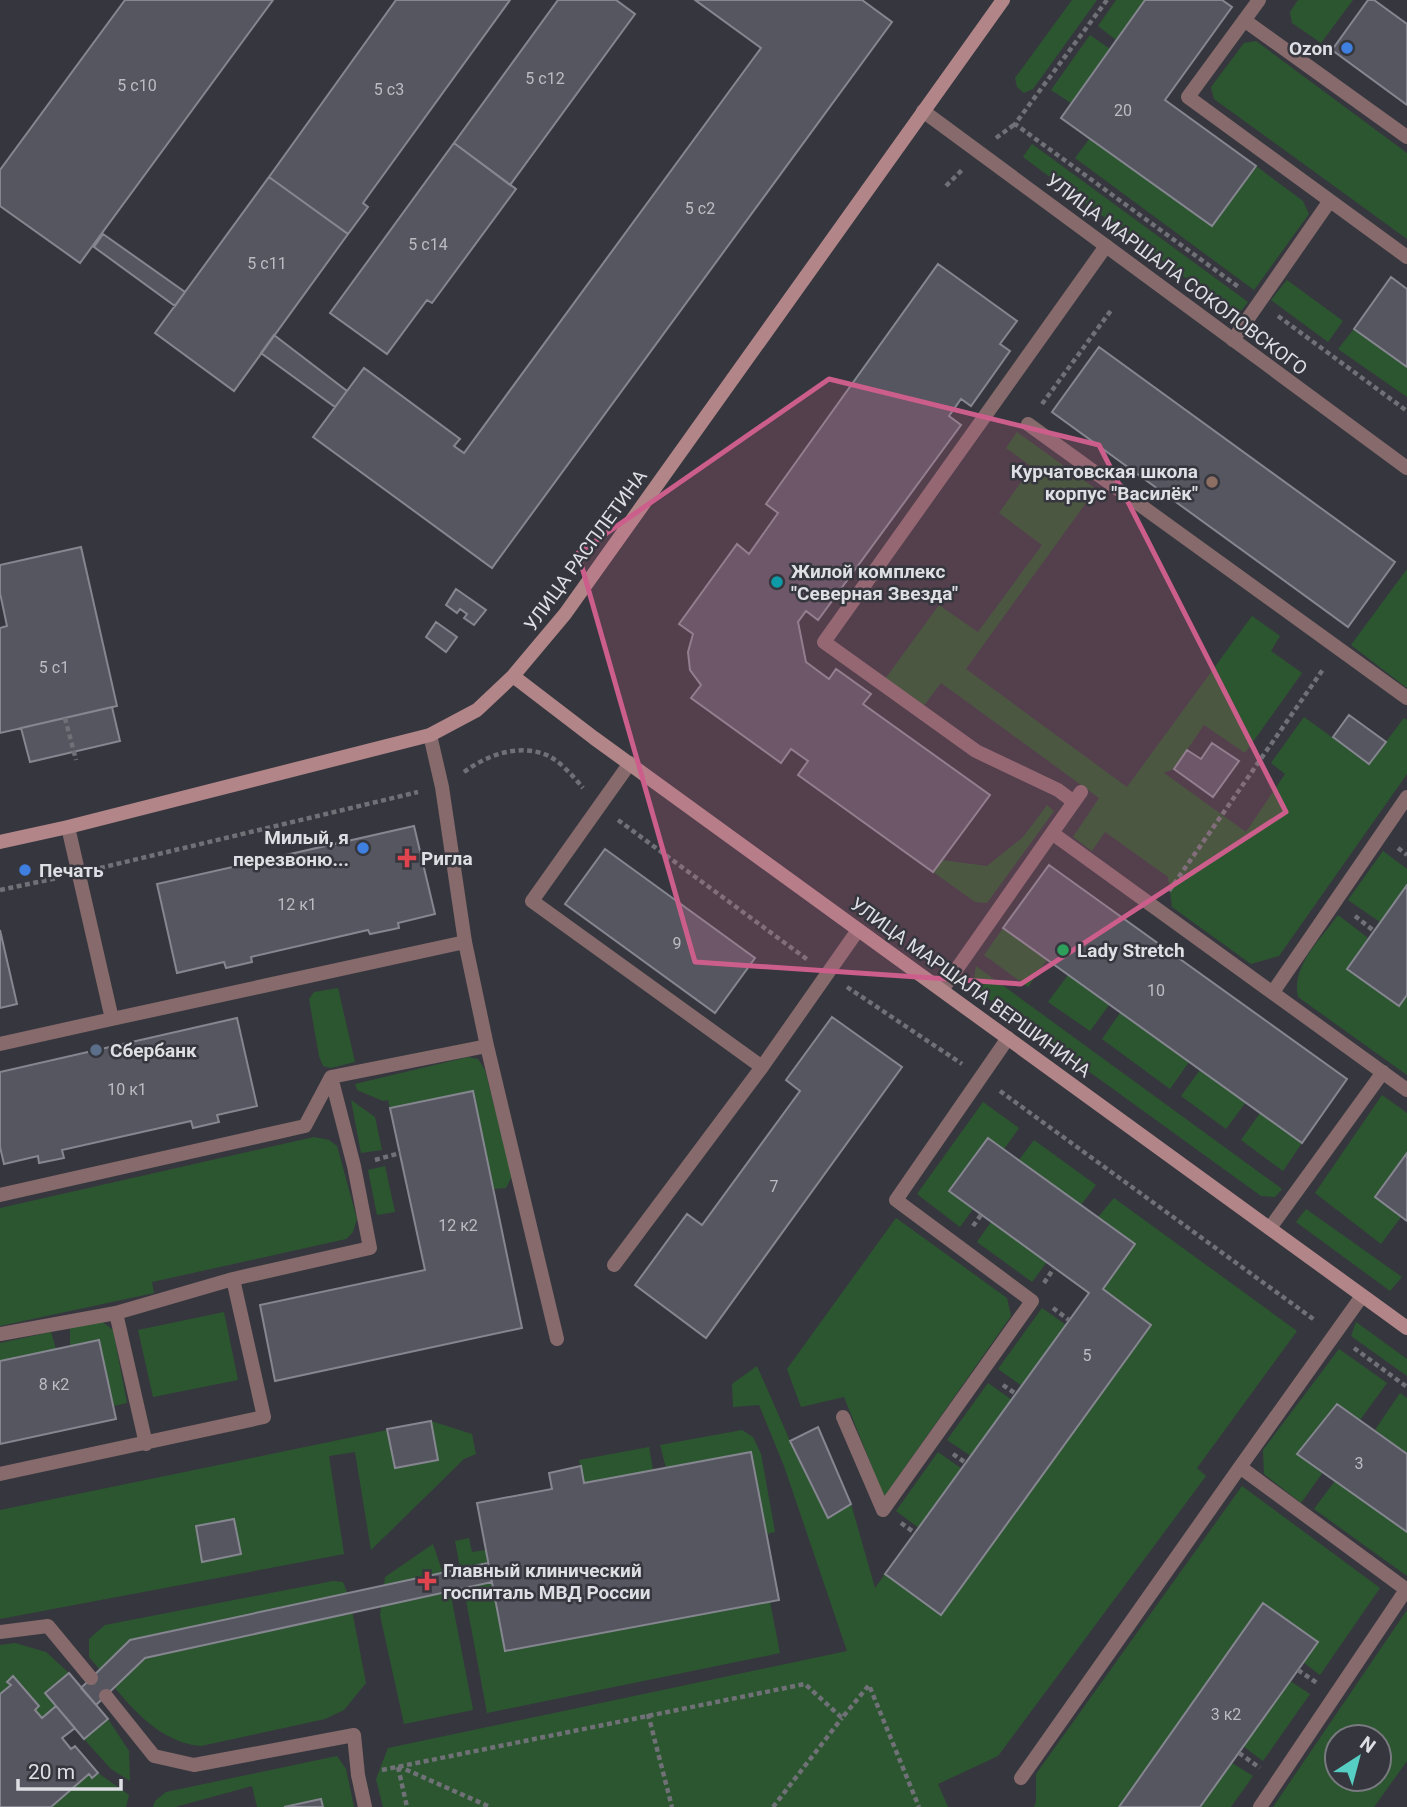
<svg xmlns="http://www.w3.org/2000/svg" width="1407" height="1807" font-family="Roboto,sans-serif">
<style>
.green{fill:#2c5630;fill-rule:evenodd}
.building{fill:#55565f;stroke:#858690;stroke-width:2}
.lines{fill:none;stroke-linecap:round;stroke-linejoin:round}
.path{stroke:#707177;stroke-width:4.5;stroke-dasharray:5 3.5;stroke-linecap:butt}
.lane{stroke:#866a6c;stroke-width:14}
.street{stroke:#866a6c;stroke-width:14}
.secondary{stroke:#b28689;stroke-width:14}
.marked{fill:#cc5e8b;fill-opacity:0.2;stroke:#cc5e8b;stroke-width:5;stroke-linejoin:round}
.shop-dot{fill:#3f7fe0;stroke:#36373e;stroke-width:2.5}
.education-dot{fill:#8d6e63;stroke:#36373e;stroke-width:2.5}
.culture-dot{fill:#0f9aa8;stroke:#36373e;stroke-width:2.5}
.health-dot{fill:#e0444e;stroke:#36373e;stroke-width:2.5}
.leisure-dot{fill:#2e9e5b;stroke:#36373e;stroke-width:2.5}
.service-dot{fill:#5c6f8a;stroke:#36373e;stroke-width:2.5}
.labels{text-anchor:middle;stroke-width:5;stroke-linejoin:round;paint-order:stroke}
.number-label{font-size:16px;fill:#bcbdc3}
.poi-label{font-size:19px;font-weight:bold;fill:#dedfe4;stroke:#36373e;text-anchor:start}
.street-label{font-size:19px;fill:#dedfe4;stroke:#36373e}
</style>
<rect width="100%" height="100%" fill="#36373e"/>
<path class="green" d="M 1072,0 L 1097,0 L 1033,89 L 1024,93 L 1017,87 L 1015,78 Z
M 1116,0 L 1145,0 L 1116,40 L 1098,26 Z
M 1298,0 L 1353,0 L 1321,43 L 1292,23 L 1290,12 Z
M 1090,35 L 1110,49 L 1071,103 L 1051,90 Z
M 1256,41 L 1407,153 L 1407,239 L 1214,99 L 1211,87 L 1244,43 Z
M 1090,138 L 1212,226 L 1256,166 L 1303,201 L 1309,214 L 1254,290 L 1075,158 Z
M 1032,144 L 1248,302 L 1237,316 L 1023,157 Z
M 1287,280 L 1343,321 L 1328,342 L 1271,300 Z
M 1354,329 L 1407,367 L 1407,397 L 1338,349 Z
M 1017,432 L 1096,489 L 966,669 L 1127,787 L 1252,616 L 1280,636 L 1271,651 L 1302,673 L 1245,753 L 1204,725 L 1174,769 L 1164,773 L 1246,832 L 1285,774 L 1271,763 L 1304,717 L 1369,764 L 1404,718 L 1407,720 L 1407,774 L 1279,956 L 1251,964 L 1172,907 L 1168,877 L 1105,832 L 1092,851 L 1073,837 L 1099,798 L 941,683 L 923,707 L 885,679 L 939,605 L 978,632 L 1042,545 L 999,513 L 1032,467 L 1006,448 Z
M 1407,569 L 1407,688 L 1351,645 Z
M 1047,805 L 1054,811 L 987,903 L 975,902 L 933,872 L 942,860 L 987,866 L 1023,837 Z
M 1383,851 L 1407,869 L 1407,885 L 1380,922 L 1348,900 Z
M 1338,915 L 1368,938 L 1347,969 L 1398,1006 L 1407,995 L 1407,1075 L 1298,997 C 1291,966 1321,939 1338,915 Z
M 1003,928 L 1047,960 L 1028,987 L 984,955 Z
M 976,966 L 1282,1189 L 1275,1197 L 1261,1196 L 979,992 L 974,979 Z
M 1068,975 L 1109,1005 L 1090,1031 L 1048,1002 Z
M 338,988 L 355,1062 L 331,1068 L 323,1066 L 319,1056 L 309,999 L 314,992 Z
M 1120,1013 L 1189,1062 L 1170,1089 L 1102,1039 Z
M 468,1057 L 478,1059 L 485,1070 L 512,1176 L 506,1188 L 493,1189 L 473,1091 L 390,1108 L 388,1100 L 383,1101 L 357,1090 L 355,1084 Z
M 1200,1070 L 1246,1102 L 1226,1129 L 1181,1096 Z
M 1382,1095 L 1407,1113 L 1407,1153 L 1375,1197 L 1401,1217 L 1381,1244 L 1315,1193 Z
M 351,1100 L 375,1117 L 382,1150 L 361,1153 Z
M 983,1102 L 1019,1128 L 1004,1149 L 987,1138 L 949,1191 L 973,1209 L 960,1227 L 917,1194 Z
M 1260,1113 L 1302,1143 L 1283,1171 L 1241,1140 Z
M 314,1137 L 329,1140 L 337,1146 L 357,1219 L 353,1232 L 346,1239 L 152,1282 L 154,1293 L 0,1326 L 0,1208 Z
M 1034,1140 L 1096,1185 L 1081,1205 L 1019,1160 Z
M 385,1166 L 395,1212 L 377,1215 L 368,1170 Z
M 1114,1198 L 1297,1331 L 1197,1468 L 1206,1476 L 998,1756 L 938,1784 L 948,1807 L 383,1807 L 376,1779 L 388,1748 L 847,1651 L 784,1466 L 759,1405 L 733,1407 L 732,1384 L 757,1366 L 790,1441 L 851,1504 L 875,1588 L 885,1574 L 941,1615 L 1151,1325 L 1103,1289 L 1135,1244 L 1098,1217 Z
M 1306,1209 L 1402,1277 L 1390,1291 L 1296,1222 Z
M 896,1218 L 1007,1298 L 1011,1316 L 884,1497 L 844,1397 L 801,1407 L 787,1369 Z
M 991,1222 L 1047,1262 L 1032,1282 L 977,1242 Z
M 1042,1308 L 1066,1325 L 1022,1386 L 998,1369 Z
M 224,1312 L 238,1380 L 153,1397 L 138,1330 Z
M 101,1321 L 113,1330 L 127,1403 L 113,1406 L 99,1340 L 70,1346 L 70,1328 Z
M 1356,1322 L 1407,1359 L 1407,1376 L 1351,1336 Z
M 51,1332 L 56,1349 L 0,1361 L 0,1343 Z
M 1339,1349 L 1387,1383 L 1360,1420 L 1336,1404 L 1298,1453 L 1323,1472 L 1301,1503 L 1264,1474 L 1263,1450 Z
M 988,1383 L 1012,1400 L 971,1456 L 947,1440 Z
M 1400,1393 L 1407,1398 L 1407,1454 L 1375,1430 Z
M 431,1421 L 472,1434 L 476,1454 L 464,1459 L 371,1550 L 355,1452 L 329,1456 L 344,1554 L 0,1619 L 0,1510 Z
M 742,1430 L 753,1437 L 761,1454 L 775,1532 L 767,1534 L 751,1452 L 666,1468 L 660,1445 Z
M 649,1447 L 653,1470 L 584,1483 L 579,1460 Z
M 938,1452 L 962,1469 L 919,1528 L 896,1511 Z
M 1335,1481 L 1407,1532 L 1407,1576 L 1314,1509 Z
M 1242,1486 L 1380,1588 L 1320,1675 L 1303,1662 L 1317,1642 L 1263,1603 L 1119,1807 L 1034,1807 L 1036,1802 L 1036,1774 Z
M 469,1538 L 472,1552 L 486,1550 L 505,1651 L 770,1602 L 780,1653 L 487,1713 L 455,1541 Z
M 433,1544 L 452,1601 L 473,1710 L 404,1724 L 380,1615 L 385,1577 Z
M 333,1581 L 343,1582 L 350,1600 L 366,1683 L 344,1710 L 325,1719 L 201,1746 C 151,1742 120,1692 89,1657 L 89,1639 L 105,1625 Z
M 1407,1610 L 1407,1761 L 1374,1807 L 1273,1807 ZM 1379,1737 L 1379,1779 L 1337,1779 L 1337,1737 Z
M 15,1643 L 46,1652 L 69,1673 L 46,1693 L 56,1706 L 42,1718 L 35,1710 L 39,1705 L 13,1677 L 11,1685 L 0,1694 L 0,1645 Z
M 1290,1681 L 1310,1694 L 1263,1761 L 1243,1746 Z
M 108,1719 L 129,1751 L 130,1781 L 111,1769 L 84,1739 Z
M 337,1756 L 346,1769 L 354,1807 L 257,1807 L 252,1786 L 175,1807 L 153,1807 L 155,1801 L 166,1792 Z
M 1232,1763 L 1253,1776 L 1231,1807 L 1200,1807 Z
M 98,1773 L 129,1795 L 126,1807 L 51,1807 L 89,1774 L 92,1778 Z"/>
<path class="building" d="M 125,0 L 273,0 L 80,263 L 0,206 L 0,170 Z
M 396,0 L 510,0 L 363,203 L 368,207 L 348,234 L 269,177 Z
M 558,0 L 616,0 L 635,14 L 510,185 L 454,143 Z
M 695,0 L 862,0 L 892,22 L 492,568 L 313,437 L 364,368 L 460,439 L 454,446 L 464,453 L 761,48 Z
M 1145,0 L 1222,0 L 1232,7 L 1165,100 L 1256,166 L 1212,226 L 1061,118 Z
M 1368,0 L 1374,0 L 1407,24 L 1407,105 L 1332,50 Z
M 454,143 L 516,189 L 432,303 L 427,300 L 387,354 L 330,313 Z
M 269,177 L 348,234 L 234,391 L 155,333 Z
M 103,234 L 185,292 L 175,306 L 94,247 Z
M 938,264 L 1017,321 L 1000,344 L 1010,351 L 971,406 L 961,399 L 949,416 L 961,425 L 818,620 L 806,611 L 798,622 L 806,662 L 829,679 L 836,669 L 871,694 L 863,704 L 990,795 L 933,872 L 798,775 L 808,761 L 791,749 L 781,763 L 691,698 L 701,685 L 690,670 L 688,652 L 693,634 L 679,624 L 737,544 L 749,554 L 778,513 L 766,504 Z
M 1391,277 L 1407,289 L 1407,367 L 1354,329 Z
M 274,335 L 347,391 L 335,407 L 261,353 Z
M 1099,347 L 1395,562 L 1348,627 L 1052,412 Z
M 81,547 L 117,706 L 0,733 L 0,628 L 7,626 L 0,593 L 0,565 Z
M 456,589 L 486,610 L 474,625 L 464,618 L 467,614 L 460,609 L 457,613 L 446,605 Z
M 436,622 L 457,637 L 446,652 L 426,637 Z
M 112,707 L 120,741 L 30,762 L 21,728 Z
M 1349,715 L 1386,742 L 1369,764 L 1333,737 Z
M 1212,743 L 1239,761 L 1213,797 L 1174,769 L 1187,750 L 1201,759 Z
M 414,826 L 435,914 L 398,923 L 399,928 L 370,934 L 368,930 L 251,957 L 252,962 L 226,968 L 224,962 L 177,973 L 157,884 Z
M 605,849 L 755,958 L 715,1013 L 565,904 Z
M 1049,865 L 1347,1079 L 1302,1143 L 1003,928 Z
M 1407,885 L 1407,995 L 1399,1006 L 1347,969 Z
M 0,930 L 17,1004 L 0,1008 Z
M 832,1017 L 902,1067 L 706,1338 L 635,1285 L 687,1214 L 702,1225 L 800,1091 L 786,1080 Z
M 237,1018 L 257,1106 L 217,1115 L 219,1122 L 193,1128 L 191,1121 L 62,1150 L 64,1158 L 39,1163 L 38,1156 L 4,1164 L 0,1147 L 0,1072 Z
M 473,1091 L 522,1328 L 275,1381 L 260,1305 L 425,1270 L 390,1108 Z
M 988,1138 L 1135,1244 L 1103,1289 L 1151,1325 L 941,1615 L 885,1574 L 1089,1293 L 949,1191 Z
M 1407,1153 L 1407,1221 L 1375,1197 Z
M 99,1340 L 116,1419 L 0,1444 L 0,1361 Z
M 1337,1404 L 1407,1454 L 1407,1532 L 1297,1454 Z
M 431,1421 L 438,1460 L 395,1468 L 387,1429 Z
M 818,1427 L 851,1504 L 828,1518 L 790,1441 Z
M 751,1452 L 779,1600 L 505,1651 L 477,1503 L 552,1489 L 549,1473 L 581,1466 L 584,1483 Z
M 234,1519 L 241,1554 L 202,1562 L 196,1526 Z
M 488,1563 L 492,1582 L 145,1658 L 96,1705 L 81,1688 L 130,1640 Z
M 1263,1603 L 1318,1642 L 1200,1807 L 1119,1807 Z
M 69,1673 L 108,1719 L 84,1739 L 45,1693 Z
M 13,1676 L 39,1706 L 35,1710 L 42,1718 L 56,1706 L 75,1728 L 62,1738 L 71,1749 L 75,1746 L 98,1773 L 92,1778 L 89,1774 L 51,1807 L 0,1807 L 0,1694 L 11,1685 L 7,1682 Z
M 321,1799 L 323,1807 L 284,1807 Z"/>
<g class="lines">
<path class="path" d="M 1107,0 L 1015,124 L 1240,288
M 996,138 L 1015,124
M 946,186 L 962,170
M 1278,316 L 1407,411
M 1042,404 L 1112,309
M 65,718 L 76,760
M 464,772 C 486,756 514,745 541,753 C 557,757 573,776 583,788
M 618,820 L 808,960
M 1398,848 L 1407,855
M 100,868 L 418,792
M 0,890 L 57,878
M 1169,891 L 1324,668
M 1355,916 L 1374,931
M 847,987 L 962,1064
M 1000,1091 L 1316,1321
M 375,1160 L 400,1153
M 973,1226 L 981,1215
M 1044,1283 L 1054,1268
M 1053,1308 L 1069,1320
M 1354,1348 L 1407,1387
M 1003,1385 L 1016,1394
M 953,1454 L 966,1463
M 901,1523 L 915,1533
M 1298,1670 L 1317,1683
M 648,1714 L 672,1807
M 1239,1753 L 1260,1768
M 398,1766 L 490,1807
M 398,1767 L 407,1807
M 382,1770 L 805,1684 L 842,1718 L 869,1685 L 919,1807
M 773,1807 L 842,1718"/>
<path class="lane" d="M 1259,0 L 1188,97 L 1407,257
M 1244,20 L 1407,137
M 1233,340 L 1329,202
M 1028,424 L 1407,698
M 430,735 L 442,787 L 465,942 L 487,1046
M 630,763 L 532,901 L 762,1067
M 1074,802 L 1058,790 L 976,751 L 824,642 L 1106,246
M 68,827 L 112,1019 L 465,942
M 1052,833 L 1081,792
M 942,990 L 1052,833 L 1407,1090
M 1273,992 L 1407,797
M 0,1044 L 112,1019
M 0,1195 L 305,1126 L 331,1077 L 487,1046 L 557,1339
M 1270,1228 L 1383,1072
M 614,1265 L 762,1067 L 858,930
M 1362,1296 L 1240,1467 L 1407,1590
M 116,1313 L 146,1444
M 0,1334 L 116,1313 L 233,1279 L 370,1248 L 354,1166 L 331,1077
M 843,1417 L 883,1510
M 0,1474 L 264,1417 L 233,1279
M 883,1510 L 1032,1301 L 896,1200 L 1008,1038
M 0,1632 L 48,1626 L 91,1678
M 106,1696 L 154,1756 L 194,1765 L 354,1735 L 358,1775 L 365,1807
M 1021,1778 L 1240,1467
M 1260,1807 L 1406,1590"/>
<path class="street" d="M 923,111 L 1407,468"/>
<path class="secondary" d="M 513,676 L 594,738 L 1407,1328
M 0,842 L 68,827 L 430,735 L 477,710 L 513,676 L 565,614 L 1003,0"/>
</g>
<path class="marked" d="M 829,379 L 1099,445 L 1286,812 L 1021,984 L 695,962 L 578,553 Z"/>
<g class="shop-dot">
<circle cx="1347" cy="48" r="7"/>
<circle cx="363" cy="848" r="7"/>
<circle cx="25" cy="870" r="7"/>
</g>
<circle class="education-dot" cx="1212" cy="482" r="7"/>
<circle class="culture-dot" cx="777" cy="582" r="7"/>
<g class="health-dot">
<path d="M403.5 847.5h7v7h7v7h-7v7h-7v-7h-7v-7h7z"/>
<path d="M423.5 1570.5h7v7h7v7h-7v7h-7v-7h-7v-7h7z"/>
</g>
<circle class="leisure-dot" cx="1063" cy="950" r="7"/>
<circle class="service-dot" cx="96" cy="1050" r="7"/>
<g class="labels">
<g class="number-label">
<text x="545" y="84">5 с12</text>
<text x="137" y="91">5 с10</text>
<text x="389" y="95">5 с3</text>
<text x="1123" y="116">20</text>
<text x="700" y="214">5 с2</text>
<text x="428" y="250">5 с14</text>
<text x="267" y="269">5 с11</text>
<text x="54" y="673">5 с1</text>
<text x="297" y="910">12 к1</text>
<text x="677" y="949">9</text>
<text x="1156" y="996">10</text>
<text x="127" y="1095">10 к1</text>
<text x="774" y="1192">7</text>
<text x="458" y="1231">12 к2</text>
<text x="1087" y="1361">5</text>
<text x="54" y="1390">8 к2</text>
<text x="1359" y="1469">3</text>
<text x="1226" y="1720">3 к2</text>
</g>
<g class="poi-label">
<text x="1333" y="55" text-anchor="end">Ozon</text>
<text x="1198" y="478" text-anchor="end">Курчатовская школа<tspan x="1198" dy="22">корпус "Василёк"</tspan></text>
<text x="791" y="578">Жилой комплекс<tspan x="791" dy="22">"Северная Звезда"</tspan></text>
<text x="349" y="844" text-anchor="end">Милый, я<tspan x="349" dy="22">перезвоню...</tspan></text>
<text x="421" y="865">Ригла</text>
<text x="39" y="877">Печать</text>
<text x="1077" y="957">Lady Stretch</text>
<text x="110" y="1057">Сбербанк</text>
<text x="443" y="1577">Главный клинический<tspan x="443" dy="22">госпиталь МВД России</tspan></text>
</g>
<g class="street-label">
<text transform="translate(1177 274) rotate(37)" y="7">УЛИЦА МАРШАЛА СОКОЛОВСКОГО</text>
<text transform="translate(585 550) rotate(-54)" y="7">УЛИЦА РАСПЛЕТИНА</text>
<text transform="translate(971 987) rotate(36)" y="7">УЛИЦА МАРШАЛА ВЕРШИНИНА</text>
</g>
</g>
<g transform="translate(1358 1758) rotate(36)"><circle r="33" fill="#36373e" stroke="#797a80" stroke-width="2"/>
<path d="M0-5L12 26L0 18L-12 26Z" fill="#56cec3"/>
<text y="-10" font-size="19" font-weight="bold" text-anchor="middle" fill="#dedfe4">N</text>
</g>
<path d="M18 1779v10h103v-10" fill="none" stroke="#dedfe4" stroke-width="3.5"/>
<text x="28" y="1779" font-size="21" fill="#dedfe4" stroke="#36373e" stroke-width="5" paint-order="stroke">20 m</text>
</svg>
